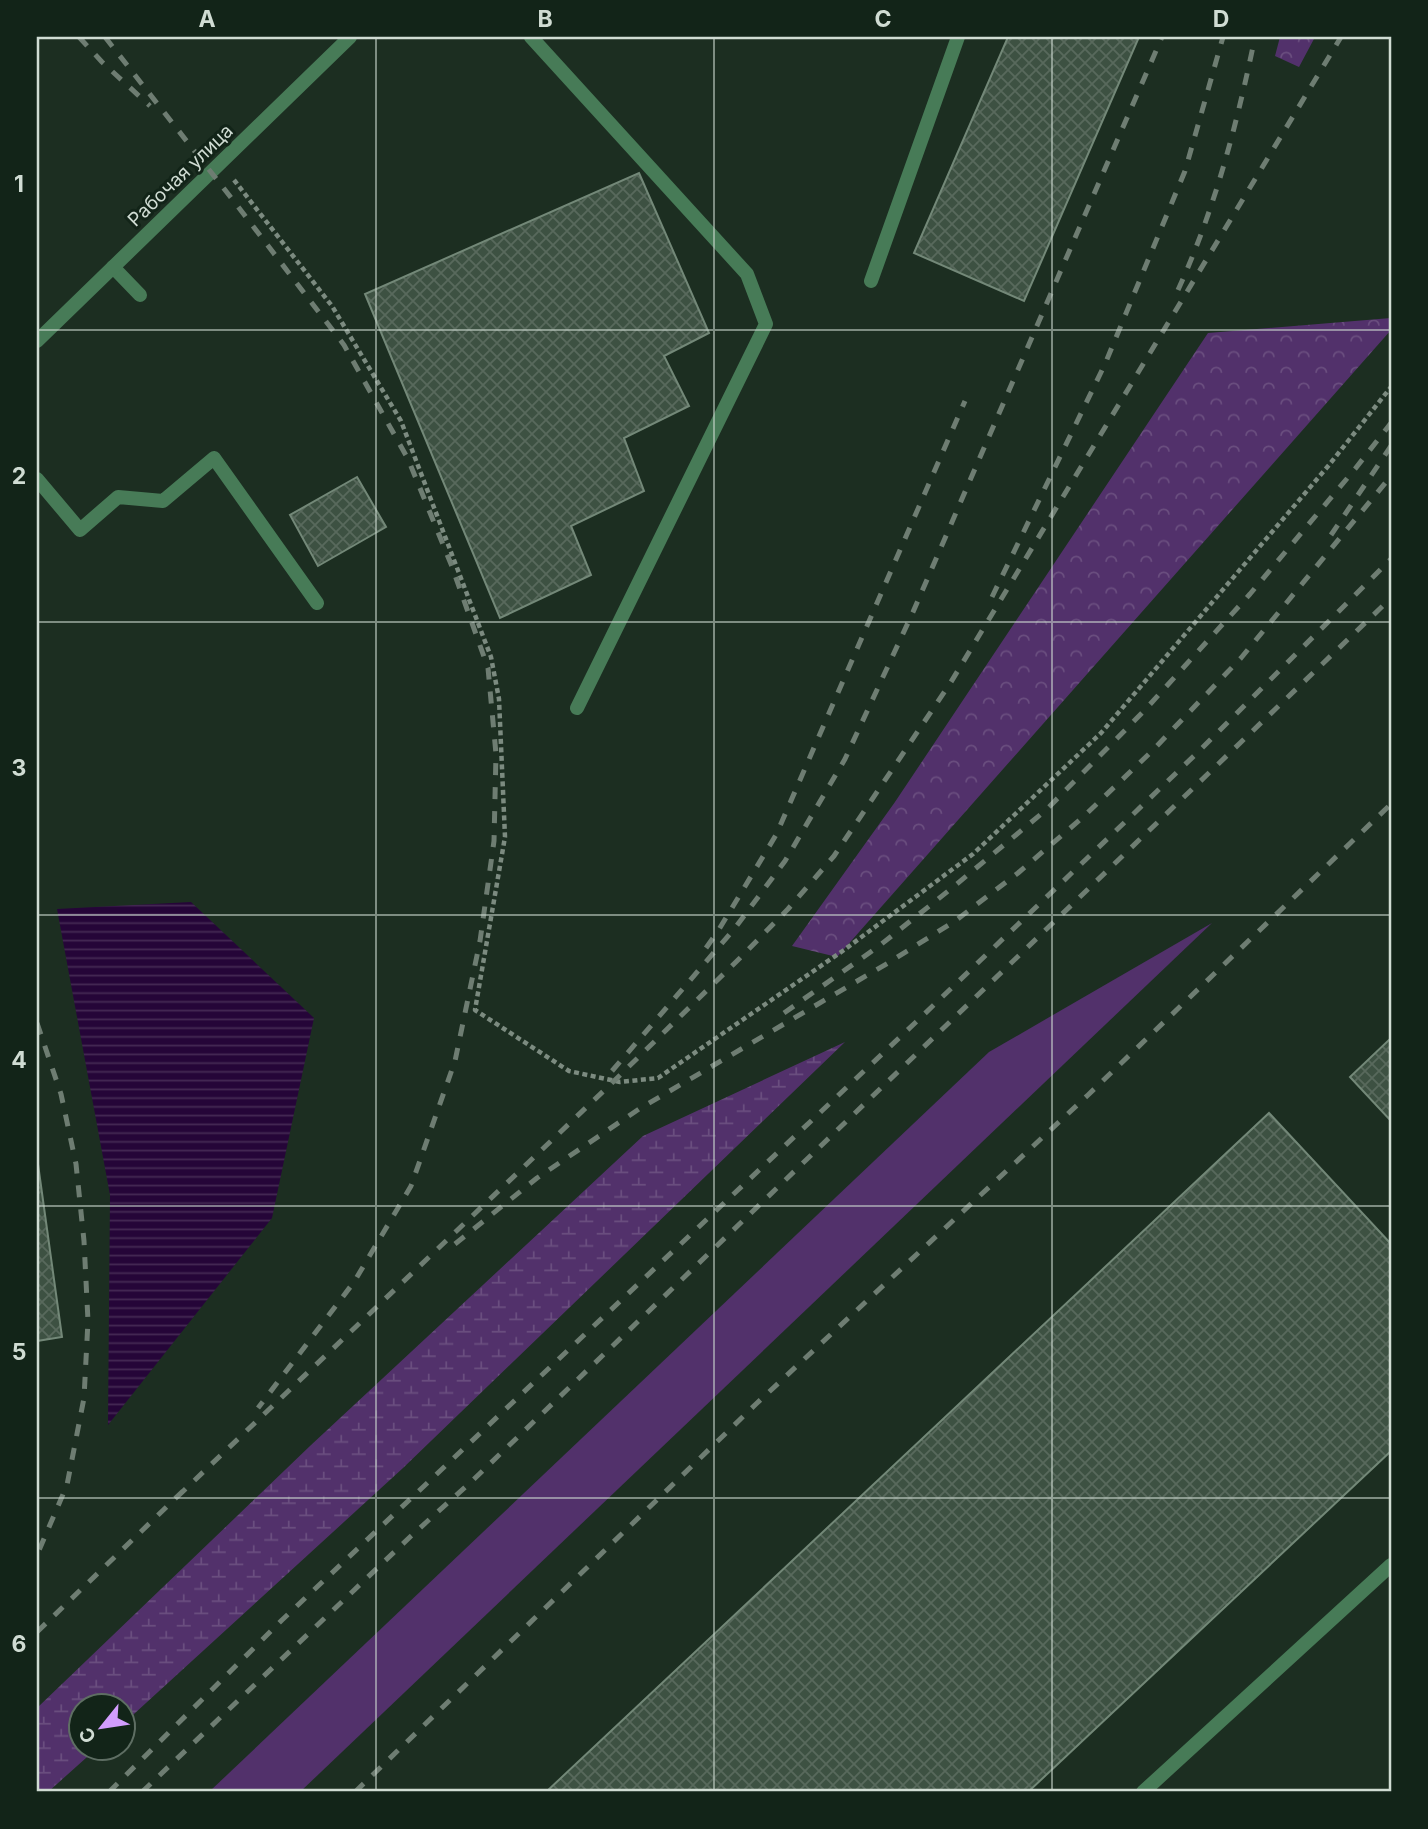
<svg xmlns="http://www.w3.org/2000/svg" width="1428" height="1829" font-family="Inter,sans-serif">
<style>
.green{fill:#52316b}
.forest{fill:url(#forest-crowns)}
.wetland{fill:url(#wetland-marsh)}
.water{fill:url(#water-rules)}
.building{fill:url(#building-cross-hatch);stroke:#738878;stroke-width:2}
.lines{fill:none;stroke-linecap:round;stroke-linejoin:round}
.path{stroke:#7c8b80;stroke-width:4.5;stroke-dasharray:5 3.5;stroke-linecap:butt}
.service{stroke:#477b57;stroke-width:14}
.tertiary{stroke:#477b57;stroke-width:14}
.rail{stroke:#6e7d72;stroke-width:5;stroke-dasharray:12 12;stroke-linecap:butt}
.grid{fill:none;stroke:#d0dcd3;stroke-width:2;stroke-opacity:0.55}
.labels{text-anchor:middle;stroke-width:6;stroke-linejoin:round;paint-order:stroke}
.street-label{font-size:19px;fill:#d0dcd3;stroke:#122418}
.neatline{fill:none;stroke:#d0dcd3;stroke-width:2.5}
.grid-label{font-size:23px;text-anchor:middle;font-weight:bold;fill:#d0dcd3}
</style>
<defs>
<pattern id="forest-crowns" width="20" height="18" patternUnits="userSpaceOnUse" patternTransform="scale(1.75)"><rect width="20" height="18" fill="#52316b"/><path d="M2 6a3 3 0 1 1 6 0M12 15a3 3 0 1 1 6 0" fill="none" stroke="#6a4e7f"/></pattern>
<pattern id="wetland-marsh" width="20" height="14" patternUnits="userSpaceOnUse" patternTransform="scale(1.75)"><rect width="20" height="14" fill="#52316b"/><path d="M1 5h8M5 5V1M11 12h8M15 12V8" fill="none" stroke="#6a4e7f"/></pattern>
<pattern id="water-rules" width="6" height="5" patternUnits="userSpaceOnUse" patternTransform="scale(1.75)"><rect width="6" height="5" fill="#250538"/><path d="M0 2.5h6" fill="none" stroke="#442954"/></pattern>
<pattern id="building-cross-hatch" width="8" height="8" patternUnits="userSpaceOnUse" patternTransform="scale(1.75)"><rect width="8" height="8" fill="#3d5142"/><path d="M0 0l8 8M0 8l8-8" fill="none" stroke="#58695c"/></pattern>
</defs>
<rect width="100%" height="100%" fill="#1c2e21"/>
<path class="green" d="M 1212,923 L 300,1792 L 209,1792 L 989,1052 Z"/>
<path class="forest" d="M 1280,37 L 1315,37 L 1299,67 L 1275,56 Z
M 1391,318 L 1391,330 L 837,957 L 792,946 L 895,802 L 1208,333 Z"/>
<path class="wetland" d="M 845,1042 L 403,1468 L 123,1724 L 122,1706 L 80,1706 L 80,1748 L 96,1749 L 48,1792 L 37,1792 L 37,1708 L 310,1446 L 643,1136 Z"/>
<path class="water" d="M 191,902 L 314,1018 L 272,1218 L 108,1425 L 110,1195 L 57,909 Z"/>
<path class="building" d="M 1008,37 L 1139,37 L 1024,301 L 914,253 Z
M 639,173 L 709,333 L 664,356 L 689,406 L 624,438 L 644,491 L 571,526 L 591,575 L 500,618 L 365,294 Z
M 357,477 L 386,527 L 318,566 L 290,515 Z
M 1391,1038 L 1391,1121 L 1350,1077 Z
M 1269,1113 L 1391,1244 L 1391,1451 L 1028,1792 L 546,1792 Z
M 37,1157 L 62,1337 L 37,1341 Z"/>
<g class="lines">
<path class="path" d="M 234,180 L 332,306 L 401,421 L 491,657 L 499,699 L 505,837 L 475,1010 L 569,1071 L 620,1082 L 658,1078 L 844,950 L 973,854 L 1101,733 L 1329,465 L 1391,387"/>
<path class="service" d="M 531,37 L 747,274 L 766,324 L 577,708
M 113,267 L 140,295
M 871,281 L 958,37
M 37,479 L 80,530 L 118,497 L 163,501 L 214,458 L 317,603
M 1143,1792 L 1391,1565"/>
<path class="tertiary" d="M 37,341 L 350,37"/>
<path class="rail" d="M 79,37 L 102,62 L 150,106
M 105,37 L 236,204 L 344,345 L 408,459 L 451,564 L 488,668 L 496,754 L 494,841 L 480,941 L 455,1061 L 411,1186 L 354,1282 L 258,1408
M 1178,290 C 1215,209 1237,124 1255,37
M 1331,535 L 1391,446
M 992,597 L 1105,364 L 1185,171 L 1223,37
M 706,948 L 718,931 L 776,835 L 965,401
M 784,1013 L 879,946 L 952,888 L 1046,810 L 1144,711 L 1250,594 L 1355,469 L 1391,423
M 37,1023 L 61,1094 L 76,1164 L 84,1241 L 88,1321 L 84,1398 L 67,1485 L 37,1555
M 612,1071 L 735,928 L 785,861 L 845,759 L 913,612 L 1162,37
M 455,1244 L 537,1178 L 639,1109 L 888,963 L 955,921 L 1018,873 L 1082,818 L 1152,751 L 1241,658 L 1391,476
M 177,1497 L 614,1081 L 740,958 L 788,909 L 834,856 L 951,682 L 1341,37
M 37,1632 L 183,1491
M 109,1792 L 282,1620 L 916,1022 L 1196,754 L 1391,559
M 142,1792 L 411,1536 L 472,1481 L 1391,598
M 355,1792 L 756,1404 L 1088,1095 L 1391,804"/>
</g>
<path class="grid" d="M 376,37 L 376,1792M 714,37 L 714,1792M 1052,37 L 1052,1792M 37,330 L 1391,330M 37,622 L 1391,622M 37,915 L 1391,915M 37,1206 L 1391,1206M 37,1498 L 1391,1498"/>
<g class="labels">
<g class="street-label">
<text transform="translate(180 175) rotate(-44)" y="7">Рабочая улица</text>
</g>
</g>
<rect width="1428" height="1829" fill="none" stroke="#122418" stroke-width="77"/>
<g transform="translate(102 1727) rotate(240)"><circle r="33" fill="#122418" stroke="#5e6e63" stroke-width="2"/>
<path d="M0-5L12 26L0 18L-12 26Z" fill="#d29dfd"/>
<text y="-10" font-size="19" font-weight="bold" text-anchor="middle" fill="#d0dcd3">С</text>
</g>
<rect x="38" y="38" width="1352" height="1752" class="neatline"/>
<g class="grid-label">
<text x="207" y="27">A</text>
<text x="545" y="27">B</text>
<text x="883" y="27">C</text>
<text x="1221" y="27">D</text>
<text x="19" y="192">1</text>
<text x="19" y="484">2</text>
<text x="19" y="776">3</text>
<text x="19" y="1068">4</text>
<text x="19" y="1360">5</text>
<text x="19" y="1652">6</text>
</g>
</svg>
